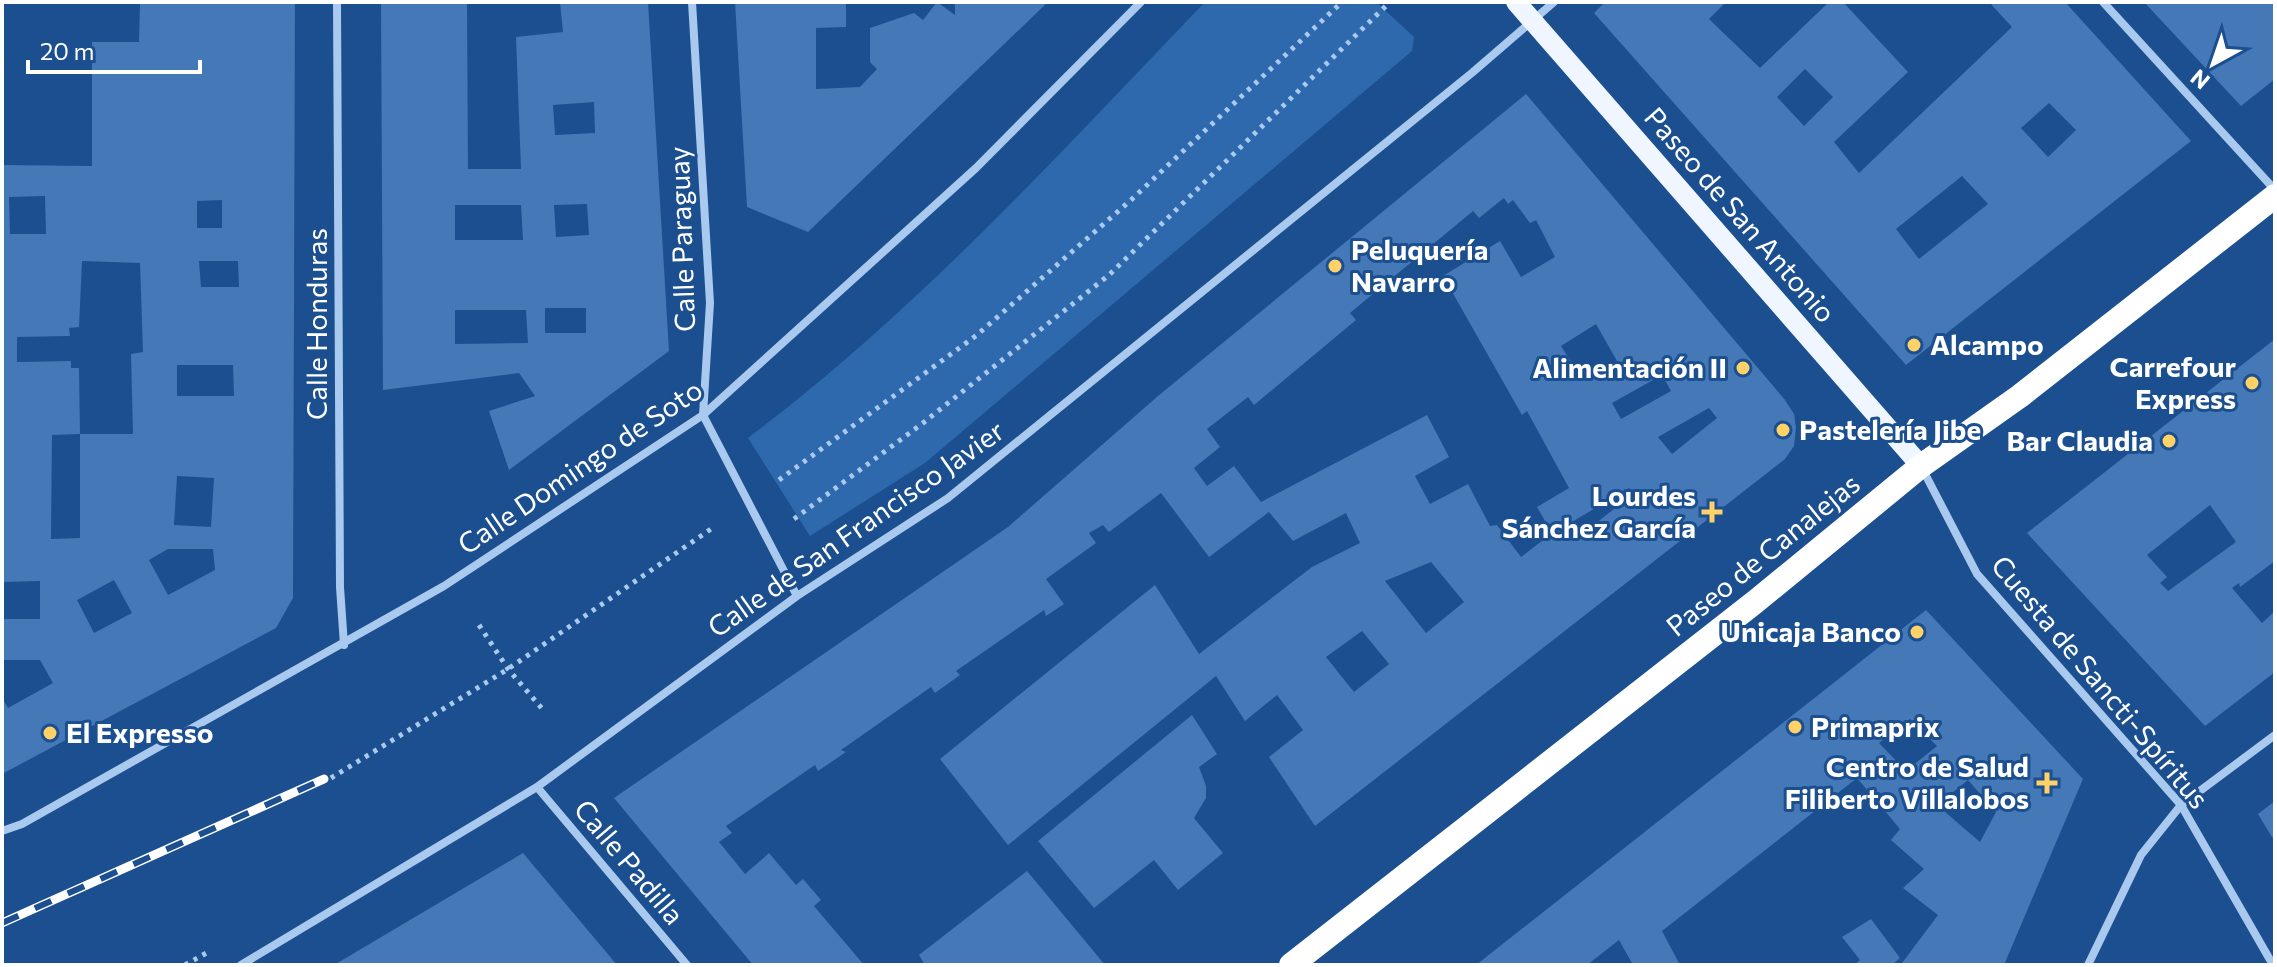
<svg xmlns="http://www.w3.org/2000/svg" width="2277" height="967" font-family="Commissioner,sans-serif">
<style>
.green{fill:#2e69ad}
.building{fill:#4478b7;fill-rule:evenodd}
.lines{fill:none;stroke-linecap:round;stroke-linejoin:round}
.path{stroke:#a9c9ee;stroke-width:5;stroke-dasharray:4 6;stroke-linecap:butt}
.street{stroke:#a9c9ee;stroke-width:8}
.primary{stroke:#f0f6ff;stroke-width:20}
.highway{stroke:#fff;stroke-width:24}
.rail-casing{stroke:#fff;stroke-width:9}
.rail{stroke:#1b4f8f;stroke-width:6;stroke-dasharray:18;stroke-linecap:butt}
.poi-dot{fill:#ffd166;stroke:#1b4f8f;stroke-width:3}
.labels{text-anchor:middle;stroke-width:6;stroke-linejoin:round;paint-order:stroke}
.street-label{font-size:28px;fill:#fff;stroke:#1b4f8f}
.poi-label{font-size:28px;font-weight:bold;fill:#fff;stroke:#1b4f8f;text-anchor:end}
</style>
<rect width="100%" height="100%" fill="#1b4f8f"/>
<path class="green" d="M 1205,2 L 1376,2 L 1414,37 L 1412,51 L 925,463 L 810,536 L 748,438 C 917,311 1059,154 1205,2 Z"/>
<path class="building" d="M 140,2 L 295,2 L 293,598 L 276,628 L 2,774 L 2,698 L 8,708 L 53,683 L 40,660 L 2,660 L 2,619 L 40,619 L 40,581 L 2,582 L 2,165 L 92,166 L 92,42 L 139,42 ZM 45,196 L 46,234 L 10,234 L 9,197 ZM 222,200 L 222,228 L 197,228 L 197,201 ZM 82,261 L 140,263 L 143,352 L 131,354 L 133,434 L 80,434 L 80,538 L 51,539 L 52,435 L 80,434 L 79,368 L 71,368 L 71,361 L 17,362 L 17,337 L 70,336 L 69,328 L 79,327 ZM 199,261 L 238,261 L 239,287 L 201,287 ZM 177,365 L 233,365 L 234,396 L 177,396 ZM 177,476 L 214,478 L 211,527 L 174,525 ZM 168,549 L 213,549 L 215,570 L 168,595 L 149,560 ZM 114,580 L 132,613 L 94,633 L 77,600 Z
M 381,2 L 467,2 L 468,169 L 521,169 L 516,37 L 563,32 L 560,2 L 648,2 L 669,351 L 509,470 L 489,411 L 535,396 L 519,373 L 383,390 ZM 594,102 L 595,133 L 555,135 L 553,105 ZM 587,204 L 589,235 L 556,237 L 554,205 ZM 455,205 L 521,205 L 523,240 L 455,240 ZM 545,308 L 586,308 L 586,333 L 545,333 ZM 455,310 L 526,310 L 528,343 L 455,344 Z
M 735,2 L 846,2 L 846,27 L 816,28 L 816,89 L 860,87 L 877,69 L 870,62 L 870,28 L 914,13 L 923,20 L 937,2 L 955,15 L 955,2 L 1048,2 L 808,232 L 747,207 Z
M 1605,2 L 1726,2 L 1709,19 L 1760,68 L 1829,2 L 1843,2 L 1908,72 L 1834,142 L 1859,173 L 2012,27 L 1989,2 L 2065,2 L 2191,141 L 1906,365 L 1594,13 ZM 1805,69 L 1833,97 L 1804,126 L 1777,97 ZM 2049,103 L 2076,130 L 2048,157 L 2021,128 ZM 1962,176 L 1988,204 L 1919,259 L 1896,229 Z
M 2144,2 L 2275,2 L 2275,79 L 2241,106 Z
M 1526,94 L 1785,400 L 1794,414 L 1796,428 L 1794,446 L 1785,459 L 1315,826 L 1269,757 L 1303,730 L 1277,695 L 1245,721 L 1216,676 L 1008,845 L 940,759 L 1155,585 L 1199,654 L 1312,567 L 1360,543 L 1346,513 L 1293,541 L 1269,512 L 1209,557 L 1161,493 L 1109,532 L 1103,525 L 1089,533 L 1096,543 L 1046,579 L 1064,604 L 1046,616 L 1044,610 L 956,671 L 960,675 L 935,693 L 931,687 L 841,750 L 846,752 L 818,771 L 815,765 L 726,826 L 732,833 L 719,842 L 745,874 L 769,853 L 796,885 L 803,879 L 821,900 L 814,906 L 864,965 L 753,965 L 614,798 L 1008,527 L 1158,396 ZM 1504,198 L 1508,204 L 1513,200 L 1530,223 L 1536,220 L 1555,257 L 1521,277 L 1500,241 L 1443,276 L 1522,415 L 1527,411 L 1569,488 L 1537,507 L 1552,533 L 1521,557 L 1497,525 L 1490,526 L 1468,484 L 1430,504 L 1415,476 L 1449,457 L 1427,415 L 1261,502 L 1234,466 L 1207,486 L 1194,468 L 1220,447 L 1207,429 L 1248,397 L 1254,405 L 1356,320 L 1350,313 L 1473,211 L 1479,218 ZM 1596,324 L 1617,361 L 1583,380 L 1561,346 ZM 1662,375 L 1671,391 L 1621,419 L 1612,403 ZM 1709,408 L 1717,418 L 1672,454 L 1658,437 ZM 1629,488 L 1634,493 L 1581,535 L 1572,522 ZM 1431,562 L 1464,602 L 1426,633 L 1385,581 ZM 1362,631 L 1389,664 L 1354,692 L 1326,657 Z
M 2275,339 L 2275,561 L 2240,587 L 2239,583 L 2232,588 L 2262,623 L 2275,611 L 2275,672 L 2205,726 L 2027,533 ZM 2210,505 L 2236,542 L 2168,591 L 2160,583 L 2167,577 L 2147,555 Z
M 1926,610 L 2083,779 L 2004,965 L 1902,963 L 1938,915 L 1903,888 L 1924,869 L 1891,840 L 1900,829 L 1857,778 L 1662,931 L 1680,965 L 1633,965 L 1619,940 L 1587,965 L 1476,965 ZM 1910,719 L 1937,746 L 1906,771 L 1879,743 ZM 1968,780 L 1996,812 L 1980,842 L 1937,805 Z
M 1192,715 L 1217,754 L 1199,767 L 1206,786 L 1206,798 L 1194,818 L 1223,853 L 1178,890 L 1154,860 L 1094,908 L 1038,841 Z
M 2275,801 L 2275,842 L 2258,814 Z
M 523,853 L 617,965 L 334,965 Z
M 1027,871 L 1105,965 L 925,965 L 919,955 Z
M 1871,919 L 1900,958 L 1892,965 L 1854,965 L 1860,960 L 1842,937 Z"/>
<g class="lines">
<path class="path" d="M 779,480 L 977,335 L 1131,200 L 1342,2
M 794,519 L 923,423 L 1109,275 L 1390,2
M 479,625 L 508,669 L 545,712
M 331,778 L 508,669 L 711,529
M 185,965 L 210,951"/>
<path class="street" d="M 337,2 L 340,587 L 344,645
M 692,2 L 710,303 L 703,415 L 797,596
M 2103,2 L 2275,190
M 1923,470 L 1977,574 L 2181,805 L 2273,965
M 537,787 L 687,965
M 2,831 L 22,824 L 444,586 L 703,415 L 976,168 L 1141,2
M 241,965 L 537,787 L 797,596 L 948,498 L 1473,72 L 1554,2
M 2088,965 L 2141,855 L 2181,805 L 2275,735"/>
<path class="primary" d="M 1516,2 L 1921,466"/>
<path class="highway" d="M 1291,965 L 1755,602 L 1921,466 L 2020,396 L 2275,196"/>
<g class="rail-casing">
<path id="rail" d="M 2,923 L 324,779"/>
</g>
<use href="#rail" class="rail"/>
</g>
<g class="poi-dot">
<circle cx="1335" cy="266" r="8"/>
<circle cx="1914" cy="345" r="8"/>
<circle cx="1743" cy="368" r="8"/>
<circle cx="2252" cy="383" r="8"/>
<circle cx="1783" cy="430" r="8"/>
<circle cx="2169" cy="441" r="8"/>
<path d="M1708 500h8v8h8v8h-8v8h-8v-8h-8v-8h8z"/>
<circle cx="1917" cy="632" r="8"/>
<circle cx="1795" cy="727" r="8"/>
<circle cx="50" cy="733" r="8"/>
<path d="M2043 771h8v8h8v8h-8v8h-8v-8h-8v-8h8z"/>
</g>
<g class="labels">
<g class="street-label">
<text transform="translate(1740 215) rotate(49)" y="10">Paseo de San Antonio</text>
<text transform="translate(682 239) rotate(-92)" y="10">Calle Paraguay</text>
<text transform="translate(317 324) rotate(-90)" y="10">Calle Honduras</text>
<text transform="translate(580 467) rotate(-34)" y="10">Calle Domingo de Soto</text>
<text transform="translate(856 529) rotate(-35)" y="10">Calle de San Francisco Javier</text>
<text transform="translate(1763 555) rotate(-39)" y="10">Paseo de Canalejas</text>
<text transform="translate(2100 682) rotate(50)" y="10">Cuesta de Sancti-Spíritus</text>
<text transform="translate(629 862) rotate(50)" y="10">Calle Padilla</text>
</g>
<g class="poi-label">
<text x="1351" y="260" text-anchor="start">Peluquería<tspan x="1351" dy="32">Navarro</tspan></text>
<text x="1930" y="355" text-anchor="start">Alcampo</text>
<text x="2236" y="377">Carrefour<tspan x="2236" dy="32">Express</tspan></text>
<text x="1727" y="378">Alimentación II</text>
<text x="1799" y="440" text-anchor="start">Pastelería Jibe</text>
<text x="2153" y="451">Bar Claudia</text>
<text x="1696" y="506">Lourdes<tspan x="1696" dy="32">Sánchez García</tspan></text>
<text x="1901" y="642">Unicaja Banco</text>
<text x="1811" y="737" text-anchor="start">Primaprix</text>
<text x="66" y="743" text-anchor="start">El Expresso</text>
<text x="2029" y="777">Centro de Salud<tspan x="2029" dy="32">Filiberto Villalobos</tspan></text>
</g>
</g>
<rect width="2277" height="967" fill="none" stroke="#ffffff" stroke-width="8"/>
<g transform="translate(2213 64) rotate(220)" stroke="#1b4f8f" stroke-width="6" paint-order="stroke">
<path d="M0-6L14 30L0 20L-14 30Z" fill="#ffffff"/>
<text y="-12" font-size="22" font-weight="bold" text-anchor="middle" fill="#ffffff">N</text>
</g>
<path d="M28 60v12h172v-12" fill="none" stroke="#ffffff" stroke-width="4"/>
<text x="40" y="60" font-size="24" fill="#ffffff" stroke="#1b4f8f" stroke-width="6" paint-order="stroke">20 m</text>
</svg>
